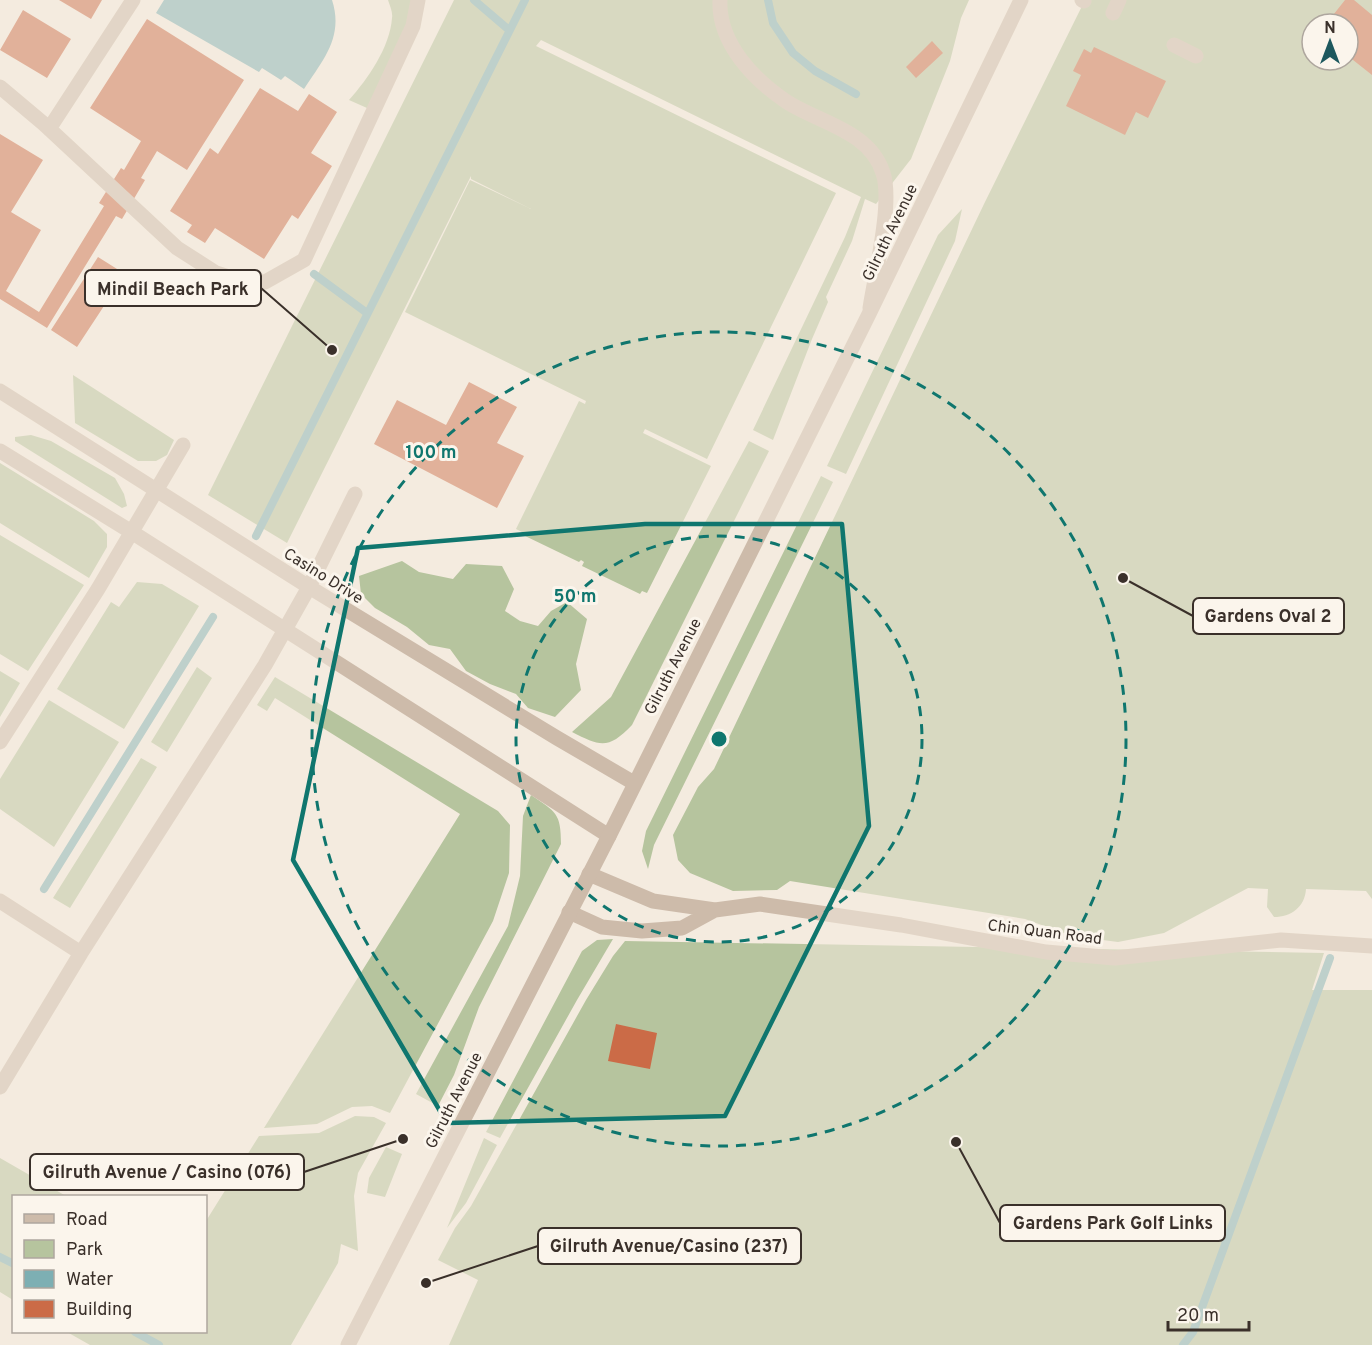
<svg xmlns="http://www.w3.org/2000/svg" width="1372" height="1345" font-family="Overpass,sans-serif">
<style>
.green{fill:#b6c49e;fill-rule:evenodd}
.water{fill:#7dafb3}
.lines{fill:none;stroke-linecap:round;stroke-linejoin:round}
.stream{stroke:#7dafb3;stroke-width:8}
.building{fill:#cb6b47}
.service{stroke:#cdbbaa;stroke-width:15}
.minor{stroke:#cdbbaa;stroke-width:15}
.tertiary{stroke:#cdbbaa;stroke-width:15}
.marked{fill:none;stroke:#0f766e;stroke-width:4.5;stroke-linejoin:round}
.ring{fill:none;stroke:#0f766e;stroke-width:3;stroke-dasharray:10 8}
.labels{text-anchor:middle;stroke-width:6;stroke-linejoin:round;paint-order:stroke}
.street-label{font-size:16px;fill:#3a302a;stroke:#fbf5ec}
.centre{fill:#0f766e;stroke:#fbf5ec;stroke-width:3}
.ring-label{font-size:18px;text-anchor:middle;font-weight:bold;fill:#0f766e;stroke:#fbf5ec;stroke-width:6;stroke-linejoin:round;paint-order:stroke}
.leader{fill:none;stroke:#3a302a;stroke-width:2}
.callout-dot{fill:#3a302a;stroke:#fbf5ec;stroke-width:2}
.callout{fill:#fbf5ec;stroke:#3a302a;stroke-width:2}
.callout-label{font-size:18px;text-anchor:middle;font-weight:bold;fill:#3a302a}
</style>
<rect width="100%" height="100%" fill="#f4ebdf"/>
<path class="green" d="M 388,0 L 413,0 L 409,26 L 367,108 L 349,100 C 368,79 390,47 392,18 C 393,13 390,6 388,0 Z
M 454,0 L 969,0 L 961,18 L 950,61 L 911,159 L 876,204 L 865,199 L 852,241 L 826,297 L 828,302 L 812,339 L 773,440 L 753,430 L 845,237 L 861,197 L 541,40 L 536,46 L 836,193 L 707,459 L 645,429 L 643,433 L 711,466 L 647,593 L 642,591 L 640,594 L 582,566 L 584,562 L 581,560 L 579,562 L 521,534 L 522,532 L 516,529 L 579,401 L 585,404 L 586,401 L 405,312 L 470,180 L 531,209 L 471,179 L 471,176 L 287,543 L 208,495 Z
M 1085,0 L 1372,0 L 1372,899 L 1366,891 L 1306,889 C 1305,907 1291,917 1274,917 L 1267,907 L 1268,889 L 1248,888 L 1164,933 L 1118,942 L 1072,936 L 1025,919 L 790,881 L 777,890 L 733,891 L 690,873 L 678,860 L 673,835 L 698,787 L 714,769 L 984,204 ZM 1312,24 L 1348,24 L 1348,60 L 1312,60 Z
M 962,209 L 955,241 L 846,474 L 827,466 L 938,235 Z
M 73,375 L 174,440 L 167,455 L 156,461 L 138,461 L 75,423 Z
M 31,435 L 51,441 L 115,478 L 124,494 L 127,506 L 122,508 L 15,441 L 15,437 Z
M 749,441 L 769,451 L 632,725 C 609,749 601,747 572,732 L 611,697 Z
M 0,463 L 94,521 L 107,534 L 107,547 L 89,578 L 0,523 Z
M 821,476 L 833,482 L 654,845 L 648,869 L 642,851 L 646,831 Z
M 0,535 L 84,585 L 28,671 L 0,654 Z
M 402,561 L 419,572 L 453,579 L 466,564 L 502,566 L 514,589 L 505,611 L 520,621 L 538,626 L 551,611 L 567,602 L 587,619 L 576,664 L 581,690 L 555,717 L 528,708 L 516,694 L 490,684 L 466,671 L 450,649 L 429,645 L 407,627 L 375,608 L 361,594 L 359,576 Z
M 137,582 L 162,584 L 199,606 L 124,729 L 57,689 L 111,602 L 119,607 Z
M 197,667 L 212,678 L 167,752 L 151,742 Z
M 0,671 L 20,683 L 0,717 Z
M 275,677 L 498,811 L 510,825 L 509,873 L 493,921 L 390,1113 L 372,1106 L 352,1107 L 317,1124 L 264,1128 L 460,814 L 275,698 L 267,711 L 257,705 Z
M 49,700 L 119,742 L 54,847 L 0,809 L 0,779 Z
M 141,758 L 157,767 L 70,908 L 53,898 Z
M 531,795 C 556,812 561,813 561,844 L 479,1007 L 454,1075 L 438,1106 L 416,1094 L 508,926 L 520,876 L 523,816 Z
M 613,939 L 577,1000 L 500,1138 L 486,1132 L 582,951 L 597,940 Z
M 625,941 L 1324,953 L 1312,990 L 1372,990 L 1372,1345 L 449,1345 L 478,1280 L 438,1260 L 455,1228 L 471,1206 L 586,1000 L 613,956 Z
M 355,1116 L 374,1117 L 386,1123 L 358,1173 L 354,1196 L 358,1251 L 341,1244 L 338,1263 L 291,1345 L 90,1345 L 67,1332 L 206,1332 L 206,1221 L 259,1136 L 319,1133 Z
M 484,1138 L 497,1145 L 466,1203 L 447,1228 Z
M 386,1147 L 402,1154 L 385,1197 L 367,1193 L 369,1178 Z
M 0,1158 L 66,1196 L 14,1196 L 13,1300 L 0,1292 Z"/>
<path class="water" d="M 164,0 L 332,0 C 344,37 323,60 304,89 L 285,76 L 281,80 L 262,68 L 259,72 L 156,13 Z"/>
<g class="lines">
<path class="stream" d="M 474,0 L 509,30
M 768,0 L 773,23 L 793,53 L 815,71 L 856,94
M 314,274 L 367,313
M 256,536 L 525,0
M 44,889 L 213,617
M 0,1257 L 14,1264
M 135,1332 L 159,1345
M 1183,1345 L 1193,1332 L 1330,958"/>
</g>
<path class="building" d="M 59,0 L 102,0 L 91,19 Z
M 1345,0 L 1354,0 L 1372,15 L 1372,75 L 1348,56 L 1348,24 L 1326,24 Z
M 23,10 L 71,39 L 47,78 L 0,50 Z
M 147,19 L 244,80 L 187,170 L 157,151 L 141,178 L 145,180 L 122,219 L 116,216 L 47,328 L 0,299 L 0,134 L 43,160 L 11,212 L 41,230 L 6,291 L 39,312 L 104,206 L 99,203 L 121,168 L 124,170 L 141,141 L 90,108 Z
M 932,41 L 943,53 L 916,78 L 906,67 Z
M 1094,47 L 1166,81 L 1148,118 L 1136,112 L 1125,135 L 1066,106 L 1081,75 L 1073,71 L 1084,49 L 1091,53 Z
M 260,88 L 298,111 L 309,94 L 337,112 L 311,153 L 332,166 L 298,219 L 292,215 L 264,259 L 215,228 L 205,243 L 187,232 L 192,225 L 170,211 L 210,148 L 218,154 Z
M 98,257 L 125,274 L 77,347 L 51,330 Z
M 469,382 L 517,407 L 497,443 L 524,456 L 497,508 L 374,444 L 397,400 L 446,425 Z
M 616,1024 L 657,1033 L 650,1069 L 608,1061 Z"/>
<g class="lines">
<path class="service" d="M 1082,0 L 1084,1
M 1113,13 L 1119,0
M 1174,45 L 1196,56
M 0,87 L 44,124 L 177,248 L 216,273 L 241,281 L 265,282 L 304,260 L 413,26 L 418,0
M 49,129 L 133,0
M 0,391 L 309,587 L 557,738 L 634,783
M 0,451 L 130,531 L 609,836
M 0,742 L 98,589 L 183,445
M 0,901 L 81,953
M 0,1087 L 81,953 L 265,665 L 309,587 L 355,494"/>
<path class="minor" d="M 720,0 C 718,43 754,80 787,102 C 820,123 870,131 883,173 C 893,202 875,275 870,308
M 589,874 L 653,901 L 715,910 L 760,904 L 901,925 L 1046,952 L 1115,958 L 1281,940 L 1372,946
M 569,912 L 602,927 L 642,931 L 682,928 L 715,910"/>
<path class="tertiary" d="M 348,1345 L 609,836 L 869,314 L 1021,0"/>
</g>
<path d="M0 0H1372V1345H0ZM 645,524 L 842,524 L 869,826 L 725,1116 L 447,1123 L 293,860 L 358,548 Z" fill="#f4ebdf" fill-opacity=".55" fill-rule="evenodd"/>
<path class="marked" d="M 645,524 L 842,524 L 869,826 L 725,1116 L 447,1123 L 293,860 L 358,548 Z"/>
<g class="ring">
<circle cx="719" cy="739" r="203"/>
<circle cx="719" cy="739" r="407"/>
</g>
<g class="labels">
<g class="street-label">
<text transform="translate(889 232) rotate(-64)" y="6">Gilruth Avenue</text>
<text transform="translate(324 575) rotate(32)" y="6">Casino Drive</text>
<text transform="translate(672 666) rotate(-63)" y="6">Gilruth Avenue</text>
<text transform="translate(1045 931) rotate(7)" y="6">Chin Quan Road</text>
<text transform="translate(453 1100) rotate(-63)" y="6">Gilruth Avenue</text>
</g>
</g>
<circle cx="719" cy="739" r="9" class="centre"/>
<g class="ring-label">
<text x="431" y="458">100 m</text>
<text x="575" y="602">50 m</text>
</g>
<path class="leader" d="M332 350L261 288M1123 578L1193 616M403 1139L304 1172M956 1142L1000 1223M426 1283L538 1246"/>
<g class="callout-dot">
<circle cx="332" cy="350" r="6"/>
<circle cx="1123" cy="578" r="6"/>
<circle cx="403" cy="1139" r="6"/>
<circle cx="956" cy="1142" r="6"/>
<circle cx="426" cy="1283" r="6"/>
</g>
<g class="callout">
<rect x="85" y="270" width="176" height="36" rx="6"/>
<rect x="1193" y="598" width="151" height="36" rx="6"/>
<rect x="30" y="1154" width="274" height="36" rx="6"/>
<rect x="1000" y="1205" width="225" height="36" rx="6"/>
<rect x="538" y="1228" width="263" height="36" rx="6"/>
</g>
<g class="callout-label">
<text x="173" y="295">Mindil Beach Park</text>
<text x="1268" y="622">Gardens Oval 2</text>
<text x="167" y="1178">Gilruth Avenue / Casino (076)</text>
<text x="1113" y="1229">Gardens Park Golf Links</text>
<text x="669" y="1252">Gilruth Avenue/Casino (237)</text>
</g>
<rect x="12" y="1195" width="195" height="138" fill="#fbf5ec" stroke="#aea69e" stroke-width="1.5"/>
<rect x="24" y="1214" width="30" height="9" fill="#cdbbaa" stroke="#aea69e" stroke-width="1.5"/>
<text x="66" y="1225" font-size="18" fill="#3a302a">Road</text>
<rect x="24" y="1240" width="30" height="18" fill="#b6c49e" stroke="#aea69e" stroke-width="1.5"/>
<text x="66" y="1255" font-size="18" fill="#3a302a">Park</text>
<rect x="24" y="1270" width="30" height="18" fill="#7dafb3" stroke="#aea69e" stroke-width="1.5"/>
<text x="66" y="1285" font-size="18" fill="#3a302a">Water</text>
<rect x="24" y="1300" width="30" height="18" fill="#cb6b47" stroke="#aea69e" stroke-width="1.5"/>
<text x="66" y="1315" font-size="18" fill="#3a302a">Building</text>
<g transform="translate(1330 42)"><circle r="28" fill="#fbf5ec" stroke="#aea69e" stroke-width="1.5"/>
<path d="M0-4.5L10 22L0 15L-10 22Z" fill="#1d585e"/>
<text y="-9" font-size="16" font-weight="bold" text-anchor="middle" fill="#3a302a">N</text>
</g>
<path d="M1168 1321v9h81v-9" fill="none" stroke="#3a302a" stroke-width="3"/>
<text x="1177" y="1321" font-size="18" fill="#3a302a" stroke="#fbf5ec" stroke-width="4.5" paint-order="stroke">20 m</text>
</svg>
